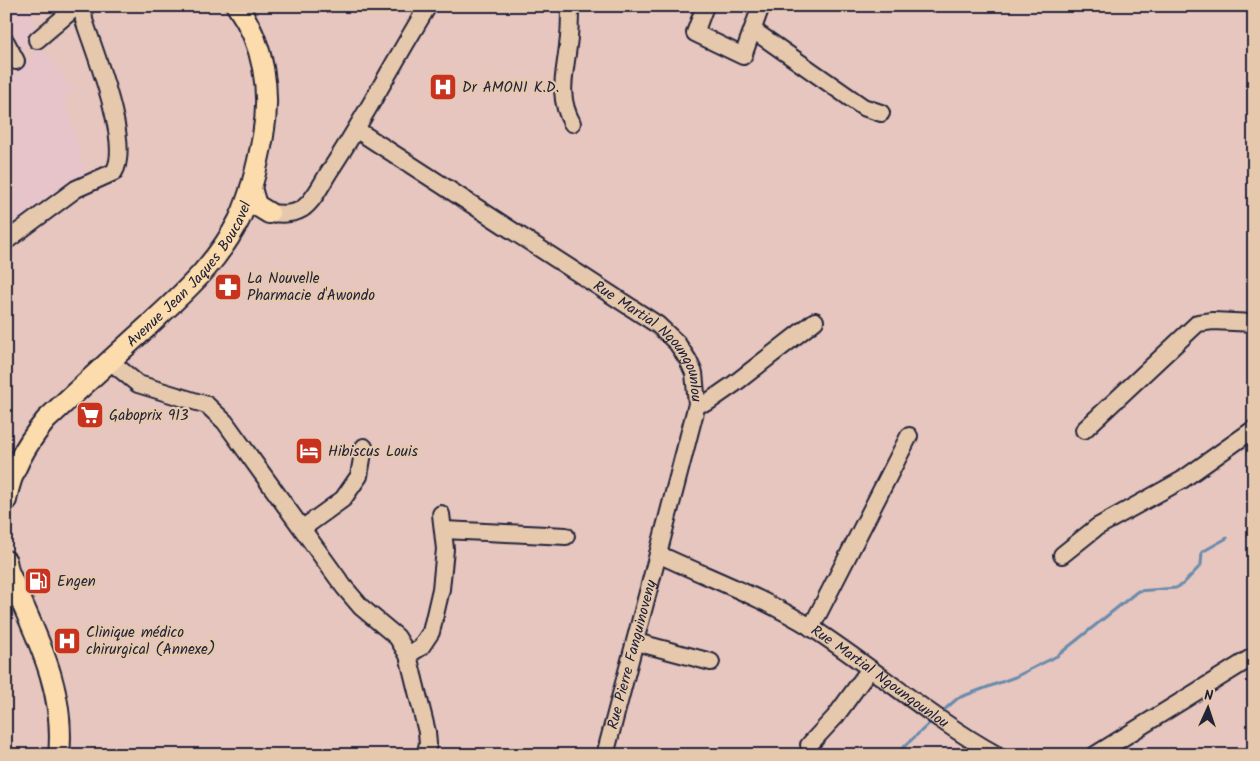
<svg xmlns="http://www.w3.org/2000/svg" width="1260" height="761" font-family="Kalam,sans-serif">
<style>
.built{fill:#e6c4ca}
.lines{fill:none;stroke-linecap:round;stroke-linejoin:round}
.stream{stroke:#6a8bad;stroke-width:3}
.minor-casing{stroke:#22223b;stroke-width:20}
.major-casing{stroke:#22223b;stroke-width:24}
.minor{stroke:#e6c9ad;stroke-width:16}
.major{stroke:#fcdcac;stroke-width:20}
.labels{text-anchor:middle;stroke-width:4.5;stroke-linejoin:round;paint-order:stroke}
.poi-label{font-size:15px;fill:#22223b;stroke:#e6c9ad;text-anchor:start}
.street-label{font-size:15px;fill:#22223b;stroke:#e6c9ad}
</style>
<rect width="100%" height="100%" fill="#e6c6be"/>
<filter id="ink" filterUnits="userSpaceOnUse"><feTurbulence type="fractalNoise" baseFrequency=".02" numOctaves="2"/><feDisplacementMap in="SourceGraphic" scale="10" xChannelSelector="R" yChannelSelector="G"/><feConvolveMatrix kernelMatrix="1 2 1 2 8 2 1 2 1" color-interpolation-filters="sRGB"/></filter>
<g filter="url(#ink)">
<path class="built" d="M 6,6 L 27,6 L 37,34 L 6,65 Z
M 40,47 L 75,90 L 64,96 L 86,176 L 6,232 L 6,79 Z"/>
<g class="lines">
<path class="stream" d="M 943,711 L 958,698 L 1015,677 L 1057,656 L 1138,591 L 1176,588 L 1183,584 L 1201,565 L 1202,552 L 1227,538
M 895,755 L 931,722"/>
<g class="minor-casing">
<g id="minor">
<path d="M 570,6 C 570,19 570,33 568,46 C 565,74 557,96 572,123"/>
<path d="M 705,6 L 695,33 L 743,56 L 761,6"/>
<path d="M 753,30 L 863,107 L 881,113"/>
<path d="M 37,40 L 77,6"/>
<path d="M 6,42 L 16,61"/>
<path id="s1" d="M 357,130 L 658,325 L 677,343 L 688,360 L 694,373 L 697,404 L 658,554 C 709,578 764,598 812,628 C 875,669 932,719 997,755"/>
<path d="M 269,213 C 280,214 292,215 302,209 C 314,201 322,183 329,172 C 365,118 394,61 428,6"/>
<path d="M 6,241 L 76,189 L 114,172 C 132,144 94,51 84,20 L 83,6"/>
<path d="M 110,361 L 138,384 L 207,405 L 225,422 L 344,587 L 361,607 L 397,637 L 408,655 L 427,732 L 428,744 L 425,755"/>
<path d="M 697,404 L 708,402 L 734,384 L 815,321"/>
<path d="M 1084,430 L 1198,323 L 1213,321 L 1254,323"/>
<path d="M 303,528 L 343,499 L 359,476 L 364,447"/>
<path d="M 444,530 L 566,536"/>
<path d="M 1062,555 L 1097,527 L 1182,480 L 1254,429"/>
<path d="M 811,628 L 909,436"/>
<path d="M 636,642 L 711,662"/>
<path d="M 408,655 L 421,647 L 431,632 L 441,589 L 445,549 L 441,514"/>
<path d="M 809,745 L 835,717 L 870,669"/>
<path id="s2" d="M 605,755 L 658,554"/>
<path d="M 1095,755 L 1254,656"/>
</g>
</g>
<g class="major-casing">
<g id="major">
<path d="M 251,188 L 256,205 L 269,213"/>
<path id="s3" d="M 6,500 C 11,470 27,443 46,420 C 79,389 113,358 146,328 C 182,294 216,265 239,220 C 251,194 258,164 263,136 C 271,91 264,44 237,6"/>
<path d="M 6,561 L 8,571 C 34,632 66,687 59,755"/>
</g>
</g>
<use href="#minor" class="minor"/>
<use href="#major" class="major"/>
</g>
</g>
<defs>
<g id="hospital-square" transform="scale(1.4375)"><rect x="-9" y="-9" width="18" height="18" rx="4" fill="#c8321e" stroke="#e6c9ad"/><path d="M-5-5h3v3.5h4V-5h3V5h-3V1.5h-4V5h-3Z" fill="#fff"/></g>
<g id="pharmacy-square" transform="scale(1.4375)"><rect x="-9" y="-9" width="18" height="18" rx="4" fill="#c8321e" stroke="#e6c9ad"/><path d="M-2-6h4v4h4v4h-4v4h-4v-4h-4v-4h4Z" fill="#fff"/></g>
<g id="supermarket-square" transform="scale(1.4375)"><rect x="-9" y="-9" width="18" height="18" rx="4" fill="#c8321e" stroke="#e6c9ad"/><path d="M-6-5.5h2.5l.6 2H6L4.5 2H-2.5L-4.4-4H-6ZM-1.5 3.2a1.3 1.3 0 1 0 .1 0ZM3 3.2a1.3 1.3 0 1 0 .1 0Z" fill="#fff"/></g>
<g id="hotel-square" transform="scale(1.4375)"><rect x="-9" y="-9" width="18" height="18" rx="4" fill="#c8321e" stroke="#e6c9ad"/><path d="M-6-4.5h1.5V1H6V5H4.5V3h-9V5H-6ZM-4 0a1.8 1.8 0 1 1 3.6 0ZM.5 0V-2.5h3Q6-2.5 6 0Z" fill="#fff"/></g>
<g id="fuel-square" transform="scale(1.4375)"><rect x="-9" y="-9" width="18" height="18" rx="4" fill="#c8321e" stroke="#e6c9ad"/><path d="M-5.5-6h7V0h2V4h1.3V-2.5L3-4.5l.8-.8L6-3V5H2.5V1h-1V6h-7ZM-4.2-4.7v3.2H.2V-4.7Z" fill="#fff"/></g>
</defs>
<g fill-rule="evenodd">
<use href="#hospital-square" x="443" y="87"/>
<use href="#pharmacy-square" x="228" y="287"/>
<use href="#supermarket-square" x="90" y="415"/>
<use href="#hotel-square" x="309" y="451"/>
<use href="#fuel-square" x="38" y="581"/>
<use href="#hospital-square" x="67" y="641"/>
</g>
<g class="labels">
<g class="poi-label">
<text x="462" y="92">Dr AMONI K.D.</text>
<text x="247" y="283">La Nouvelle<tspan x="247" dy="17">Pharmacie d'Awondo</tspan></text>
<text x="109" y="420">Gaboprix 913</text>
<text x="328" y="456">Hibiscus Louis</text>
<text x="57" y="586">Engen</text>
<text x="86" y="637">Clinique médico<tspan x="86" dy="17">chirurgical (Annexe)</tspan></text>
</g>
<g class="street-label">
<text dy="5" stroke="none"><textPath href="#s3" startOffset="296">Avenue Jean Jaques Boucavel</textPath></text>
<text dy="5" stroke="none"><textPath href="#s1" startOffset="366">Rue Martial Ngoungounlou</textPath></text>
<text dy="5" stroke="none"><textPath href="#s2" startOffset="104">Rue Pierre Fanguinoveny</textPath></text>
<text dy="5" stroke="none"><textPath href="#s1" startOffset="860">Rue Martial Ngoungounlou</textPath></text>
</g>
</g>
<rect width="1260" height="761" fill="none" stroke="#e6c9ad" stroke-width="25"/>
<rect x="12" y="12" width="1235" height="736" fill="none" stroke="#22223b" stroke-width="2" filter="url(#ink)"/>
<g transform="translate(1208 708) rotate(3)" stroke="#e6c9ad" stroke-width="4" paint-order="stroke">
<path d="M0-4L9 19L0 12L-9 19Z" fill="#22223b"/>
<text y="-8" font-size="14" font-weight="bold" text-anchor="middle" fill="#22223b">N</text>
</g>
</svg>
